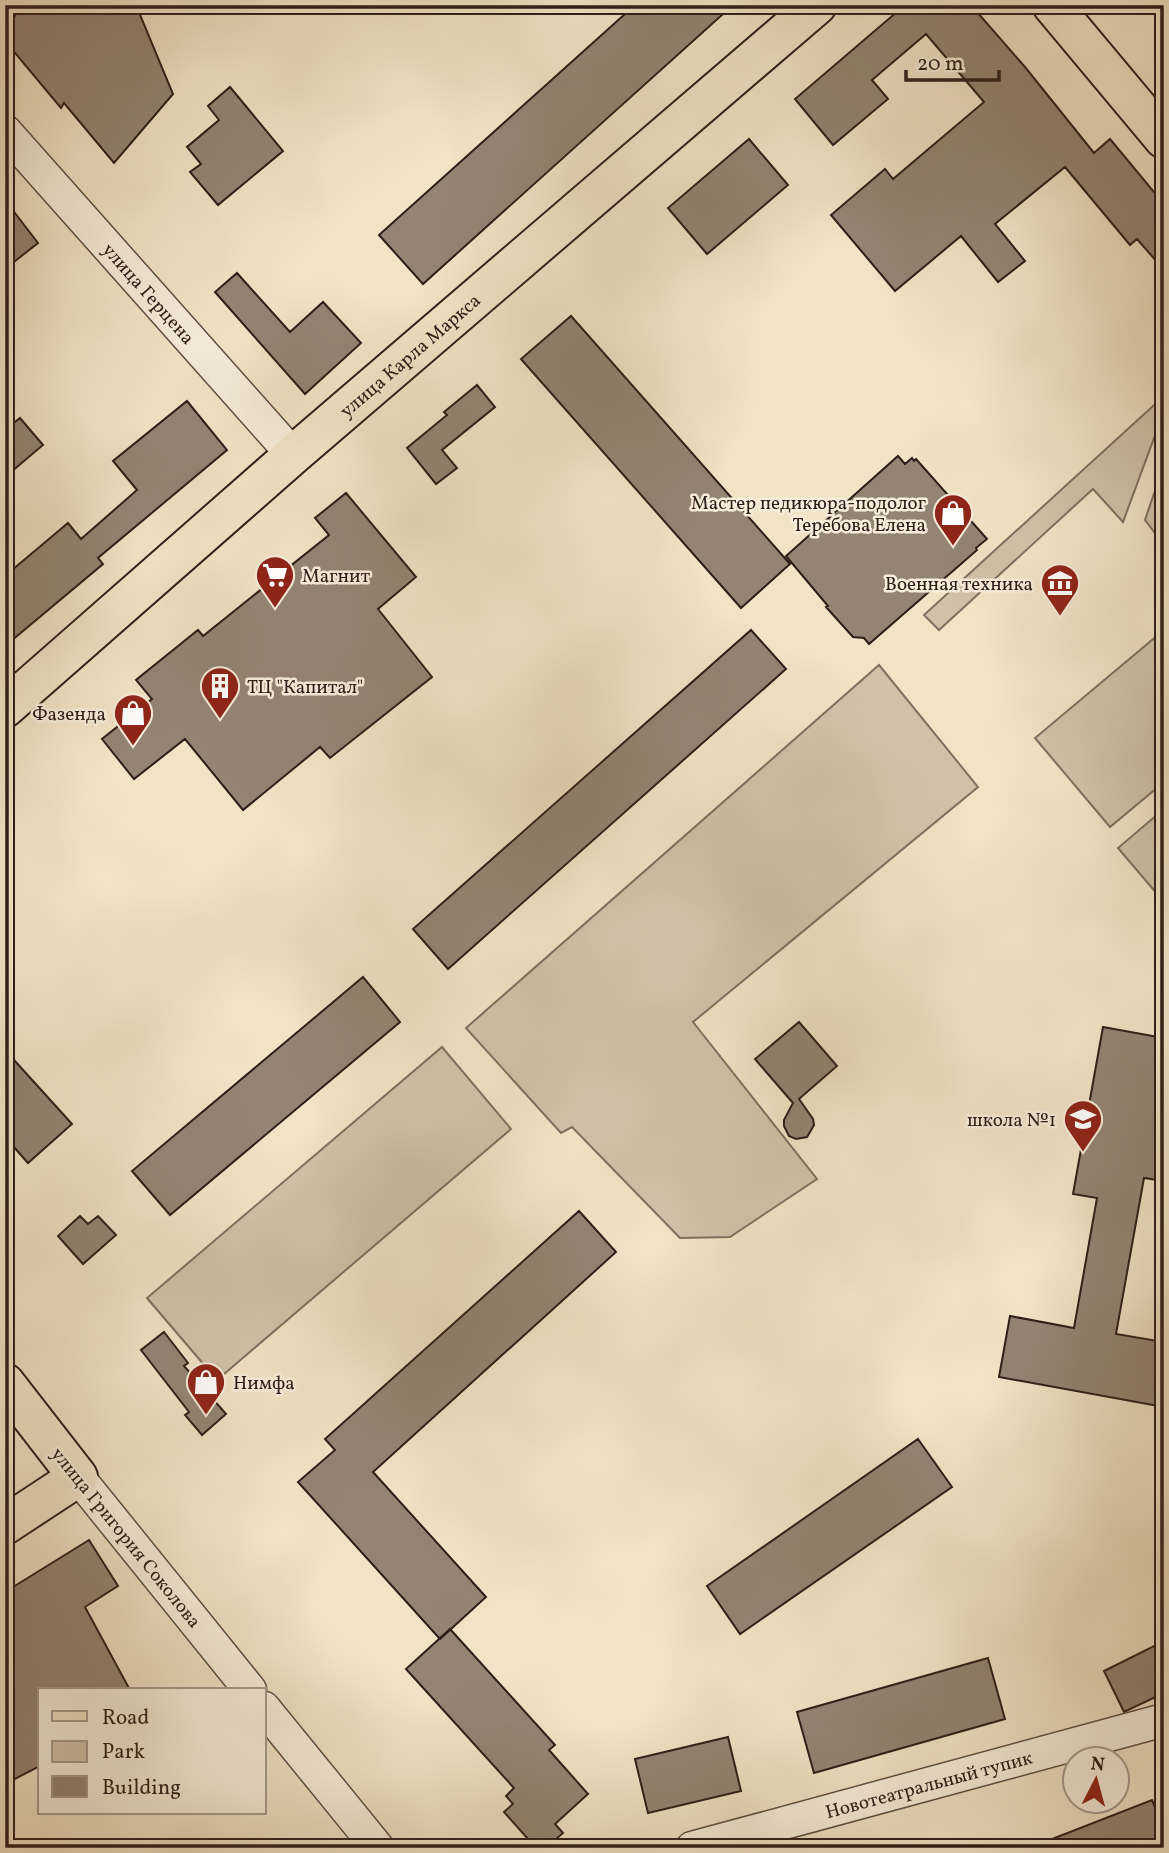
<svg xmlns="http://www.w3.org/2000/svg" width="1169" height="1853" font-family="Vollkorn,serif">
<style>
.green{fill:#d0c2a9;stroke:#7f7061;stroke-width:2}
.building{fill:#938473;stroke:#2e1e19;stroke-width:2}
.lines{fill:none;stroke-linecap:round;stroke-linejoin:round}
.minor-casing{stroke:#5f4f44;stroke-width:35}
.major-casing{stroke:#2e1e19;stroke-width:42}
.minor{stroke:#f6edda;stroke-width:32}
.major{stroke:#f1e3c6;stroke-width:38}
.labels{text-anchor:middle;stroke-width:5;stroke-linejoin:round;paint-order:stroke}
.street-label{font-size:19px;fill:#2e1e19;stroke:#f6edda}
.poi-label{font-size:19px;fill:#2e1e19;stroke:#f6edda;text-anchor:end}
</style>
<rect width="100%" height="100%" fill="#f1e3c6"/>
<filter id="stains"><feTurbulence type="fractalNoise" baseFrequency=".00286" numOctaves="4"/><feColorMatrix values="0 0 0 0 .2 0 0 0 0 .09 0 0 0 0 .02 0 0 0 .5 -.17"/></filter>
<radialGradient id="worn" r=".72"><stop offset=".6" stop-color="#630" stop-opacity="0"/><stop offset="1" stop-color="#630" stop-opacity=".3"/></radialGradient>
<path class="green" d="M 1164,396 L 1164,411 L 1123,522 L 1093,489 L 939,630 L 924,615 Z
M 1164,464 L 1164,537 L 1158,537 L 1145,520 Z
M 1164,630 L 1164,782 L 1110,827 L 1035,738 Z
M 879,665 L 978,787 L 693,1022 L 817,1179 L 730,1237 L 680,1238 L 572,1127 L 561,1133 L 466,1028 Z
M 1164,809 L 1164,902 L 1118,848 Z
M 442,1047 L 511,1129 L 217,1380 L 147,1298 Z"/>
<path class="building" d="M 21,5 L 136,5 L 173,94 L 114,163 L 64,103 L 61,108 L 5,41 L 5,33 Z
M 635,5 L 733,5 L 423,284 L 379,235 Z
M 905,5 L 971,5 L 1025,67 L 1094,153 L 1110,139 L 1164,204 L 1164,270 L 1137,239 L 1130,245 L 1065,167 L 995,224 L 1025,261 L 998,282 L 961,236 L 895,291 L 831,215 L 885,169 L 893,179 L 984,102 L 926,34 L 872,80 L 888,99 L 833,145 L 795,99 Z
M 230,87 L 283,151 L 218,205 L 190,172 L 201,164 L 187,147 L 219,120 L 208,106 Z
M 749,139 L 788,185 L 707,254 L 668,208 Z
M 5,200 L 38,243 L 5,269 Z
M 237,273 L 290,332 L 323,302 L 361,343 L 305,394 L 215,292 Z
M 571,316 L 790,564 L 741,608 L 521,359 Z
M 477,385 L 495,407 L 442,450 L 457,468 L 436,484 L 407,448 L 447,415 L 444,412 Z
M 187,401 L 227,450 L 98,558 L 103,564 L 5,646 L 5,576 L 68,523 L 81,539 L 137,490 L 113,461 Z
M 20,418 L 43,445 L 5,477 L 5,430 Z
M 898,456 L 905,464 L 912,458 L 914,461 L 916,459 L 987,539 L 976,548 L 977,550 L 869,644 L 864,638 L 853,637 L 826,607 L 828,606 L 786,556 Z
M 346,493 L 416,577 L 378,609 L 432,677 L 330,758 L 320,747 L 243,810 L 185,739 L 134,779 L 102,739 L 152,699 L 136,680 L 198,630 L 203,636 L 329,535 L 315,518 Z
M 751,630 L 786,669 L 448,969 L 413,929 Z
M 363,977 L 400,1022 L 170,1215 L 132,1171 Z
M 799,1022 L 837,1066 L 799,1099 L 813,1119 L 814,1125 L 807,1137 L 796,1139 L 789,1136 L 784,1126 L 784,1120 L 793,1103 L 755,1059 Z
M 1103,1027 L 1164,1038 L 1164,1181 L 1144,1178 L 1116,1334 L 1164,1342 L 1164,1407 L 999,1377 L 1010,1316 L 1074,1328 L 1097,1198 L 1073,1194 Z
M 5,1050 L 72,1124 L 28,1163 L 5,1137 Z
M 579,1211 L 616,1252 L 373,1472 L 486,1597 L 440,1639 L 298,1482 L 335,1450 L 325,1439 Z
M 80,1216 L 88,1224 L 98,1216 L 116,1235 L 83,1264 L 58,1236 Z
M 164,1332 L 188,1363 L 184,1366 L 226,1414 L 202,1435 L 185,1415 L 189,1412 L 141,1350 Z
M 918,1439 L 952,1487 L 740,1634 L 707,1586 Z
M 89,1540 L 118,1586 L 85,1607 L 130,1690 L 40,1690 L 40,1766 L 5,1784 L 5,1592 Z
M 450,1629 L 555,1745 L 549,1750 L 588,1794 L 555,1824 L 563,1833 L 546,1848 L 536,1848 L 504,1812 L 513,1804 L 506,1796 L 514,1788 L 406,1669 Z
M 1164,1641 L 1164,1693 L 1124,1712 L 1104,1671 Z
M 988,1658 L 1005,1719 L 814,1773 L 797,1712 Z
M 728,1737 L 741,1791 L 648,1813 L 635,1759 Z
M 1152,1800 L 1164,1829 L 1164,1848 L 1035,1848 L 1034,1846 Z"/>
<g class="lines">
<g class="minor-casing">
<g id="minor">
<path id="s1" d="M 5,131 L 293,455"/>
<path d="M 78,1477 L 250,1690"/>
<path d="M 264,1708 L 378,1848"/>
<path id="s2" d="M 692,1848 L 1164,1720"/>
</g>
</g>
<g class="major-casing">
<g id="major">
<path d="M 1052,5 L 1164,139"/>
<path id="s3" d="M 5,708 L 293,455 L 817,5"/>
<path d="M 5,1383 L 78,1477 L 5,1525"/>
</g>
</g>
<use href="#minor" class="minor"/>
<use href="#major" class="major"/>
</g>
<defs>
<g id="shop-pin" transform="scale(2.0125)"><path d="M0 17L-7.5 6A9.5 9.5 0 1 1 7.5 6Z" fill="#8f2418" stroke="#f6edda"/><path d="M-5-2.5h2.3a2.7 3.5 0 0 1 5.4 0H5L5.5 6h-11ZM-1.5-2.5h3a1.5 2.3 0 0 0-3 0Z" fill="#fff"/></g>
<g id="supermarket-pin" transform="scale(2.0125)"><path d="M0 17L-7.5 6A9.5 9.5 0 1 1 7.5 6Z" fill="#8f2418" stroke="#f6edda"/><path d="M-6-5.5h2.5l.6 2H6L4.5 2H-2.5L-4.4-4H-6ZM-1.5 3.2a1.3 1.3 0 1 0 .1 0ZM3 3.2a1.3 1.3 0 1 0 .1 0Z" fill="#fff"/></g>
<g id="museum-pin" transform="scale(2.0125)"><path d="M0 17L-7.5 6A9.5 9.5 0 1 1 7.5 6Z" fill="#8f2418" stroke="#f6edda"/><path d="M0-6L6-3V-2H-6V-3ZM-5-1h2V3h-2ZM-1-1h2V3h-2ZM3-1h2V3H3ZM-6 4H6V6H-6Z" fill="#fff"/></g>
<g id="building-pin" transform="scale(2.0125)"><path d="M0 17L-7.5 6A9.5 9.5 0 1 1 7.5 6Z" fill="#8f2418" stroke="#f6edda"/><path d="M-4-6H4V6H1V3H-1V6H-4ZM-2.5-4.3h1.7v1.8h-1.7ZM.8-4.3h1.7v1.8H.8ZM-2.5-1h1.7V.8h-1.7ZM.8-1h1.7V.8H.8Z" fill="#fff"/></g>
<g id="school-pin" transform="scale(2.0125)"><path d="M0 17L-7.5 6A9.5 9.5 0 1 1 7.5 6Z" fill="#8f2418" stroke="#f6edda"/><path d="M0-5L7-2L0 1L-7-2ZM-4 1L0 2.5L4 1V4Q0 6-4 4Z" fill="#fff"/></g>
</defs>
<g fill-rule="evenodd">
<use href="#shop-pin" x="953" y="513"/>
<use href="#supermarket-pin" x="275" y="575"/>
<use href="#museum-pin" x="1060" y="583"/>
<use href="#building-pin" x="220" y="686"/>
<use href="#shop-pin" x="133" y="713"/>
<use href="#school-pin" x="1083" y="1119"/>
<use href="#shop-pin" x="206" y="1382"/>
</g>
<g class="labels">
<g class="street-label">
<text dy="7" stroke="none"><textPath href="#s1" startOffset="217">улица Герцена</textPath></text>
<text dy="7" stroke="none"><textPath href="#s3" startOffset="537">улица Карла Маркса</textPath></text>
<text transform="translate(127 1537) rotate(51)" y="7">улица Григория Соколова</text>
<text dy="7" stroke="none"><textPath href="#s2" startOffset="245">Новотеатральный тупик</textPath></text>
</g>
<g class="poi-label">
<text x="926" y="509">Мастер педикюра-подолог<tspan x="926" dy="22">Теребова Елена</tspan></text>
<text x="302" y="582" text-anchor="start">Магнит</text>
<text x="1033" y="590">Военная техника</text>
<text x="247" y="693" text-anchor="start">ТЦ "Капитал"</text>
<text x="106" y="720">Фазенда</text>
<text x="1056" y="1126">школа №1</text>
<text x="233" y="1389" text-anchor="start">Нимфа</text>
</g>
</g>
<rect width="1169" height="1853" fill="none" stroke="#f1e3c6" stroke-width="28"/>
<rect x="7" y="7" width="1155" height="1839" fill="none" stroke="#2e1e19" stroke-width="3.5"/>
<rect x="14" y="14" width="1141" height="1825" fill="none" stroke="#2e1e19" stroke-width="2"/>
<rect x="38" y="1688" width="228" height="126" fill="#f6edda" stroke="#a69a8d" stroke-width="2"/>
<rect x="52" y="1711" width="35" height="10" fill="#f1e3c6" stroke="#a69a8d" stroke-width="2"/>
<text x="102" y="1724" font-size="21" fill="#2e1e19">Road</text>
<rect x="52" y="1741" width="35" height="21" fill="#d0c2a9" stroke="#a69a8d" stroke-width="2"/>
<text x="102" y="1758" font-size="21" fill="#2e1e19">Park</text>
<rect x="52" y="1776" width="35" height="21" fill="#938473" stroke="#a69a8d" stroke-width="2"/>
<text x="102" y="1794" font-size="21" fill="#2e1e19">Building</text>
<g transform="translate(1096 1780) rotate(6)"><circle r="33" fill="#f6edda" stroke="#a69a8d" stroke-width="2"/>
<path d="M0-5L12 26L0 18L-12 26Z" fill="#8f2418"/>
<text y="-10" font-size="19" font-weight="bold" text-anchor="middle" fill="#2e1e19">N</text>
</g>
<path d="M906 70v10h93v-10" fill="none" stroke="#2e1e19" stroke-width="3.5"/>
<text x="917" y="70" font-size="21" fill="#2e1e19" stroke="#f6edda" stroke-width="5" paint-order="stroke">20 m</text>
<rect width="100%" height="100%" filter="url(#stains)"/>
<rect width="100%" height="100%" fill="url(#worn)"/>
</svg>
